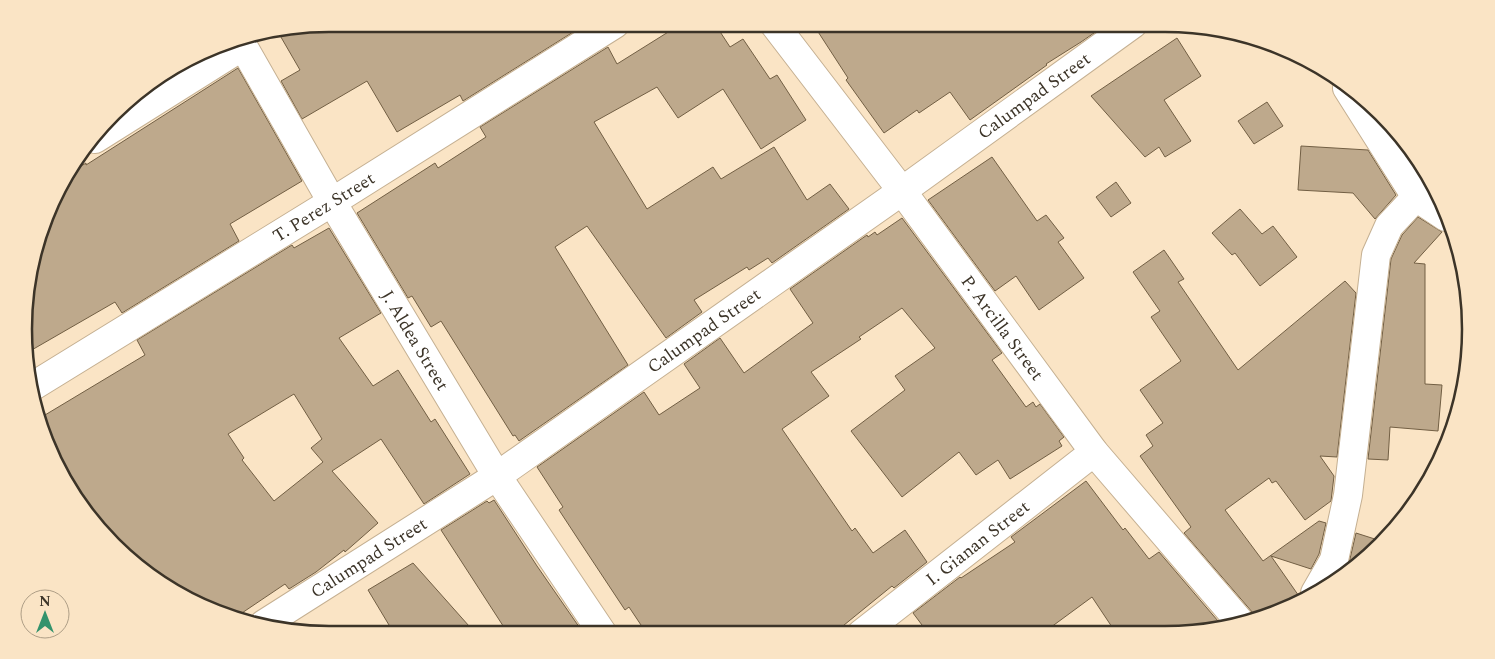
<svg xmlns="http://www.w3.org/2000/svg" width="1495" height="659" font-family="Spectral,serif">
<style>
.building{fill:#bea98c;stroke:#725f44;fill-rule:evenodd}
.lines{fill:none;stroke-linecap:round;stroke-linejoin:round}
.street-casing{stroke:#c5b092;stroke-width:30}
.street{stroke:#fff;stroke-width:28}
.labels{text-anchor:middle;stroke-width:4;stroke-linejoin:round;paint-order:stroke}
.street-label{font-size:18px;fill:#3c3428;stroke:#fae4c5}
.rim{fill:none;stroke:#3c3428;stroke-width:2.5}
</style>
<rect width="100%" height="100%" fill="#fae4c5"/>
<path class="building" d="M 330,24 L 586,24 L 463,101 L 460,95 L 397,132 L 367,81 L 302,119 L 281,81 L 300,70 L 278,32 Z
M 681,24 L 715,24 L 730,47 L 743,39 L 770,79 L 777,75 L 806,120 L 761,149 L 723,89 L 678,118 L 657,87 L 594,122 L 647,209 L 713,167 L 721,179 L 774,147 L 807,200 L 830,184 L 849,209 L 772,263 L 768,258 L 749,270 L 747,267 L 694,300 L 702,312 L 666,338 L 587,226 L 555,247 L 628,365 L 519,441 L 515,435 L 513,436 L 441,321 L 431,327 L 412,296 L 408,298 L 357,213 L 435,163 L 438,168 L 486,137 L 480,127 L 608,47 L 617,64 Z
M 813,24 L 1107,24 L 1081,42 L 1046,64 L 1047,65 L 970,120 L 950,92 L 919,113 L 917,110 L 884,133 L 846,80 L 848,78 Z
M 1177,38 L 1201,76 L 1164,100 L 1191,141 L 1165,157 L 1159,147 L 1145,157 L 1091,96 Z
M 238,68 L 302,181 L 230,224 L 239,241 L 122,313 L 115,302 L 30,351 L 30,270 L 65,176 L 86,163 L 86,165 Z
M 1267,102 L 1283,126 L 1254,144 L 1238,121 Z
M 1301,146 L 1368,150 L 1396,195 L 1375,219 L 1353,193 L 1298,190 Z
M 1406,153 L 1408,153 L 1439,194 L 1427,186 Z
M 992,157 L 1037,221 L 1046,215 L 1064,238 L 1058,242 L 1084,278 L 1039,310 L 1016,276 L 995,291 L 928,200 Z
M 1116,182 L 1131,203 L 1111,217 L 1096,197 Z
M 1240,209 L 1262,234 L 1273,226 L 1297,257 L 1260,286 L 1235,253 L 1232,255 L 1212,233 Z
M 1418,217 L 1442,232 L 1414,263 L 1425,264 L 1425,384 L 1442,385 L 1438,431 L 1390,427 L 1388,460 L 1368,459 L 1391,259 L 1402,235 Z
M 902,218 L 1002,353 L 992,360 L 1026,407 L 1033,402 L 1036,407 L 1040,404 L 1064,437 L 1059,441 L 1062,446 L 1010,479 L 998,460 L 976,475 L 959,452 L 902,497 L 851,431 L 905,390 L 895,376 L 935,348 L 902,308 L 859,337 L 861,339 L 811,372 L 829,396 L 782,429 L 852,531 L 855,528 L 873,553 L 905,530 L 927,562 L 894,588 L 892,586 L 833,634 L 647,634 L 629,607 L 625,610 L 578,539 L 559,510 L 563,507 L 537,467 L 644,392 L 659,415 L 700,388 L 684,364 L 720,338 L 744,373 L 813,323 L 790,289 L 867,235 L 868,237 L 875,232 L 877,235 Z
M 329,228 L 381,313 L 339,338 L 373,386 L 398,370 L 431,422 L 435,419 L 470,474 L 424,504 L 381,439 L 332,471 L 378,523 L 345,552 L 344,550 L 316,572 L 289,589 L 285,584 L 233,619 L 231,619 L 128,560 L 105,524 L 101,527 L 65,482 L 40,418 L 145,355 L 137,340 L 292,245 L 294,248 ZM 294,394 L 322,439 L 311,448 L 323,462 L 274,501 L 242,460 L 244,458 L 228,434 Z
M 1164,250 L 1184,279 L 1178,282 L 1238,370 L 1345,281 L 1356,293 L 1337,457 L 1320,456 L 1334,476 L 1331,501 L 1305,520 L 1276,481 L 1272,483 L 1269,478 L 1225,510 L 1263,561 L 1319,521 L 1326,523 L 1319,554 L 1311,569 L 1271,556 L 1301,599 L 1283,612 L 1256,619 L 1253,613 L 1184,533 L 1191,527 L 1140,456 L 1153,446 L 1146,435 L 1163,423 L 1140,390 L 1181,361 L 1151,317 L 1160,311 L 1133,272 Z
M 1086,481 L 1123,530 L 1125,528 L 1149,559 L 1159,552 L 1224,628 L 1206,633 L 1116,633 L 1092,597 L 1043,633 L 928,633 L 913,613 L 960,577 L 961,578 L 1015,542 L 1011,537 Z
M 494,500 L 537,566 L 584,634 L 509,635 L 441,530 L 487,501 L 489,503 Z
M 1356,533 L 1381,541 L 1352,572 L 1342,578 L 1349,563 Z
M 413,563 L 477,635 L 395,635 L 368,590 Z"/>
<g class="lines">
<g class="street-casing">
<g id="street">
<path id="s1" d="M 774,24 L 902,191 L 1094,452 L 1241,623"/>
<path id="s2" d="M 239,39 L 332,202 L 497,476 L 603,634"/>
<path d="M 1347,88 L 1416,197 L 1446,217"/>
<path d="M 95,139 L 243,46"/>
<path id="s3" d="M 30,388 L 332,202 L 615,24"/>
<path d="M 1315,593 L 1334,560 L 1348,495 L 1376,255 L 1389,226 L 1416,197"/>
<path id="s4" d="M 264,624 L 497,476 L 902,191 L 1133,24"/>
<path id="s5" d="M 861,634 L 1094,452"/>
</g>
</g>
<use href="#street" class="street"/>
</g>
<g class="labels">
<g class="street-label">
<text dy="6" stroke="none"><textPath href="#s4" startOffset="934">Calumpad Street</textPath></text>
<text dy="6" stroke="none"><textPath href="#s3" startOffset="345">T. Perez Street</textPath></text>
<text dy="6" stroke="none"><textPath href="#s1" startOffset="380">P. Arcilla Street</textPath></text>
<text dy="6" stroke="none"><textPath href="#s4" startOffset="529">Calumpad Street</textPath></text>
<text dy="6" stroke="none"><textPath href="#s2" startOffset="349">J. Aldea Street</textPath></text>
<text dy="6" stroke="none"><textPath href="#s5" startOffset="148">I. Gianan Street</textPath></text>
<text dy="6" stroke="none"><textPath href="#s4" startOffset="124">Calumpad Street</textPath></text>
</g>
</g>
<path d="M0 0H1495V659H0ZM329 32H1165A297 297 0 0 1 1462 329V329A297 297 0 0 1 1165 626H329A297 297 0 0 1 32 329V329A297 297 0 0 1 329 32Z" fill="#fae4c5" fill-rule="evenodd"/>
<path class="rim" d="M329 32H1165A297 297 0 0 1 1462 329V329A297 297 0 0 1 1165 626H329A297 297 0 0 1 32 329V329A297 297 0 0 1 329 32Z"/>
<g transform="translate(45 614)"><circle r="24" fill="#fae4c5" stroke="#ae9e86"/>
<path d="M0-4L9 19L0 12L-9 19Z" fill="#33936c"/>
<text y="-8" font-size="14" font-weight="bold" text-anchor="middle" fill="#3c3428">N</text>
</g>
</svg>
